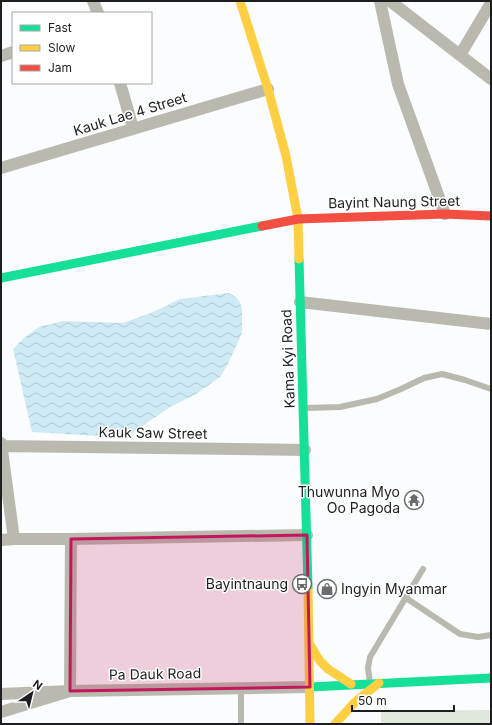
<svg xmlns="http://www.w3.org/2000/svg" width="492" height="725" font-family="Inter,sans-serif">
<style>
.pitch{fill:#e0e8d9}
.water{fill:url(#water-waves)}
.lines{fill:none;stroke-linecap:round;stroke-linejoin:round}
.lane{stroke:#b9b9b0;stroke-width:6}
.street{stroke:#b9b9b0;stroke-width:12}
.fast{stroke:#16e098;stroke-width:9}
.slow{stroke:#ffcf43;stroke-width:9}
.jam{stroke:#f24e42;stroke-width:9}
.marked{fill:#c2185b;fill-opacity:0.2;stroke:#c2185b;stroke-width:3;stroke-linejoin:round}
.labels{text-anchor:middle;stroke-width:3;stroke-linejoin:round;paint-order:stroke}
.street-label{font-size:14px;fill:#1d1e1f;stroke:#fff}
.poi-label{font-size:14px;fill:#1d1e1f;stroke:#fff;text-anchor:end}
</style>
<defs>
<pattern id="water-waves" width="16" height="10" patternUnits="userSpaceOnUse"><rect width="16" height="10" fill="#ceeaf5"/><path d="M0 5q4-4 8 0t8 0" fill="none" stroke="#b0c8d2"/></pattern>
</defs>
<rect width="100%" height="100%" fill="#fafcfd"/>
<path class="pitch" d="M 491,710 L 491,724 L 381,724 L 381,711 Z"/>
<path class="water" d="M 229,293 L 237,298 L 242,307 L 242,333 L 228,364 L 220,377 L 196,394 L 170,407 L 132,433 L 100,436 L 32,432 L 13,349 L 25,337 L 39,327 L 63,321 L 123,323 L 151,313 L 180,299 Z"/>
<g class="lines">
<path class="lane" d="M 305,408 L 340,407 L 377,399 L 401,389 L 424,378 L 442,374 L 465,380 L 491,389
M 406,598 L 460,634 L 478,637 L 491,635
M 370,683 L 368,668 L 370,657 L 423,569
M 241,688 L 241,724"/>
<path class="street" d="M 93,1 L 98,13
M 380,1 L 398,84 L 445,214
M 390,1 L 491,79
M 460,55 L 491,3
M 1,56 L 13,52
M 120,83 L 133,128
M 1,168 L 268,89
M 300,302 L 491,324
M 1,443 L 14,539
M 1,446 L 305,450
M 1,540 L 14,539 L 71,539 L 307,535
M 1,694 L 70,691 L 310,687
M 1,712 L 70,691 L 71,539"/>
<path class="fast" d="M 299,259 L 308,588
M 1,278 L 262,226
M 310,687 L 491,678"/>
<path class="slow" d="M 240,1 L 268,89 L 286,156 L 298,219 L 299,259
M 308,588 L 310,724
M 309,643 L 320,661 L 328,669 L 351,684
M 335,724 L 355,702 L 379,683"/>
<path class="jam" d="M 262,226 L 298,219 L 445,214 L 491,216"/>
</g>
<path class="marked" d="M 307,535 L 310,687 L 70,691 L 71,539 Z"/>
<defs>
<g id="temple-ring" transform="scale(1)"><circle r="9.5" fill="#fff" stroke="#6a6c6d" stroke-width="1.5"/><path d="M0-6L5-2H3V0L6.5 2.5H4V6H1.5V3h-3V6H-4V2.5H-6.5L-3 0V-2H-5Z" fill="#6a6c6d"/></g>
<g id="bus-ring" transform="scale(1)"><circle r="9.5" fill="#fff" stroke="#6a6c6d" stroke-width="1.5"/><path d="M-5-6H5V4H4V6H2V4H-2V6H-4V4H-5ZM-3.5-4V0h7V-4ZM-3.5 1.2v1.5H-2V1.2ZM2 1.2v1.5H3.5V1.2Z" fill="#6a6c6d"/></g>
<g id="shop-ring" transform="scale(1)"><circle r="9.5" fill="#fff" stroke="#6a6c6d" stroke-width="1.5"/><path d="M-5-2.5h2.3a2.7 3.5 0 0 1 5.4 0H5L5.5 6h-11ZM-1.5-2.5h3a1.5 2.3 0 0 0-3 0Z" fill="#6a6c6d"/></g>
</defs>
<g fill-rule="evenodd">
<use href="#temple-ring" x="414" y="500"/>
<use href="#bus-ring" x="302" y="584"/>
<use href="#shop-ring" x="327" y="589"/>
</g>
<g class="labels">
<g class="street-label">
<text transform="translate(130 114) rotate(-17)" y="5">Kauk Lae 4 Street</text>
<text transform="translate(394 202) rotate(-1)" y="5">Bayint Naung Street</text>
<text transform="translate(288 359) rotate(-92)" y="5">Kama Kyi Road</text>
<text transform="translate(153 433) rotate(1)" y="5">Kauk Saw Street</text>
<text transform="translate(155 674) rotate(-1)" y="5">Pa Dauk Road</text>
</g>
<g class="poi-label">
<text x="400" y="497">Thuwunna Myo<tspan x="400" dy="16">Oo Pagoda</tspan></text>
<text x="288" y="589">Bayintnaung</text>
<text x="341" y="594" text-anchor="start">Ingyin Myanmar</text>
</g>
</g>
<rect width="492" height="725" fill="none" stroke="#1d1e1f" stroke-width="4"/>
<rect x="12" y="12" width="140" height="72" fill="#ffffff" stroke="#a5a5a5"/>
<rect x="20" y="25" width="20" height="6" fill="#16e098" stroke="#a5a5a5"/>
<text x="48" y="32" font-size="12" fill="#1d1e1f">Fast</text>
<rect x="20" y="45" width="20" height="6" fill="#ffcf43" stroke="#a5a5a5"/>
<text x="48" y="52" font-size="12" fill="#1d1e1f">Slow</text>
<rect x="20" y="65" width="20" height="6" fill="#f24e42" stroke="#a5a5a5"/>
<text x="48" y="72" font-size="12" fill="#1d1e1f">Jam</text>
<g transform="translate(32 693) rotate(35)" stroke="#ffffff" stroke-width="3" paint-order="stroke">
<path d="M0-3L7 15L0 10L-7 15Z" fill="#1d1e1f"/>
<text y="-6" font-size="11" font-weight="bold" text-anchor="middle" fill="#1d1e1f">N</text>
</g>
<path d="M352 705v6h102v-6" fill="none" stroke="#1d1e1f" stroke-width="2"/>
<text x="358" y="705" font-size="12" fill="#1d1e1f" stroke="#ffffff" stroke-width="3" paint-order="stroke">50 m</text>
</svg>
